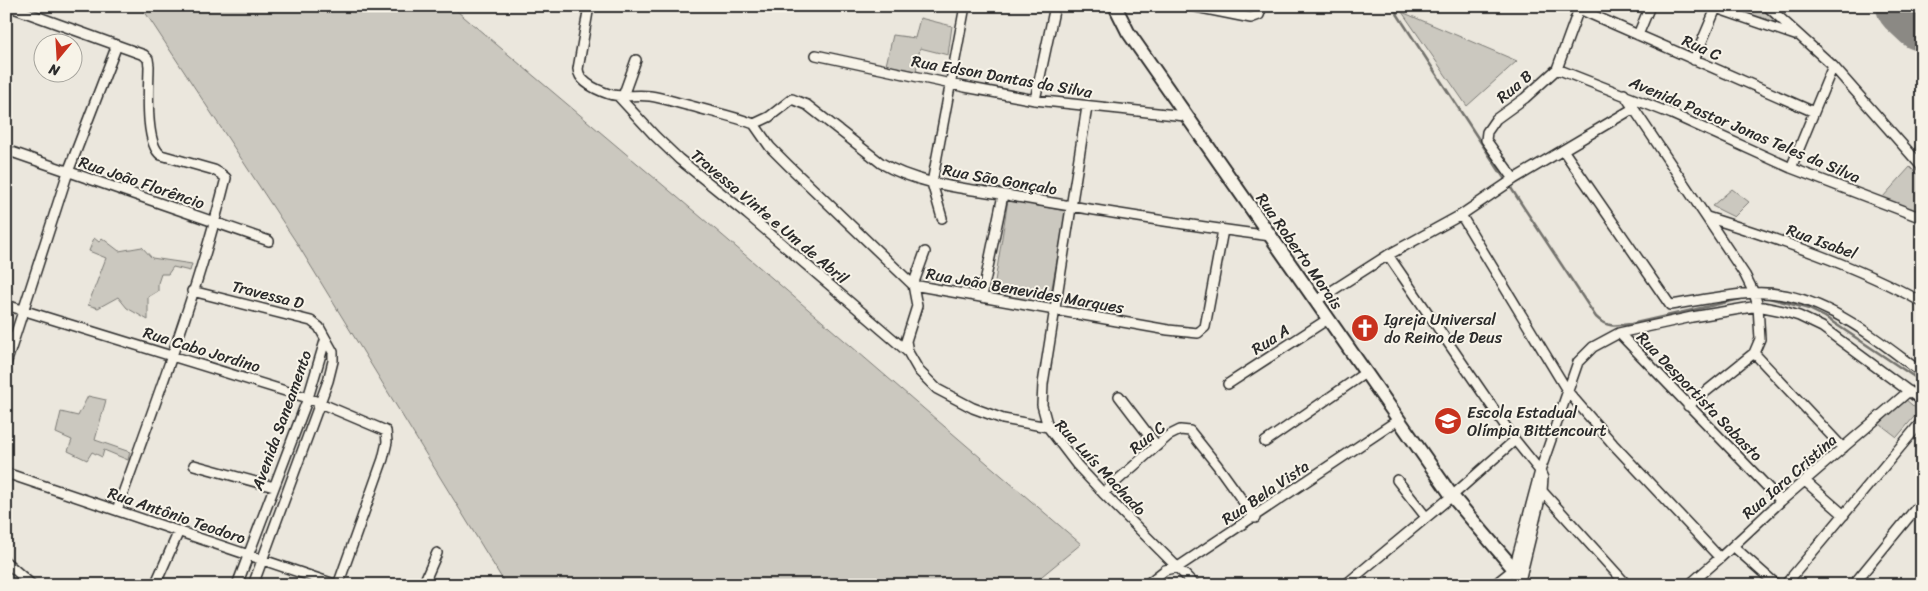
<svg xmlns="http://www.w3.org/2000/svg" width="1928" height="591" font-family="Sriracha,sans-serif">
<style>
.green{fill:#cbc8bf;stroke:#7b7a75}
.lines{fill:none;stroke-linecap:round;stroke-linejoin:round}
.stream{stroke:#72716c;stroke-width:2.5}
.runway{stroke:#8b8984;stroke-width:60}
.street-casing{stroke:#2b2b2b;stroke-width:12}
.secondary-casing{stroke:#2b2b2b;stroke-width:16}
.street{stroke:#f7f3e8;stroke-width:9}
.secondary{stroke:#f7f3e8;stroke-width:12}
.labels{text-anchor:middle;stroke-width:4;stroke-linejoin:round;paint-order:stroke}
.street-label{font-size:16px;fill:#2b2b2b;stroke:#f7f3e8}
.poi-label{font-size:16px;fill:#2b2b2b;stroke:#f7f3e8;text-anchor:start}
</style>
<rect width="100%" height="100%" fill="#ebe7dd"/>
<filter id="ink" filterUnits="userSpaceOnUse"><feTurbulence type="fractalNoise" baseFrequency=".02" numOctaves="2"/><feDisplacementMap in="SourceGraphic" scale="10" xChannelSelector="R" yChannelSelector="G"/><feConvolveMatrix kernelMatrix="1 2 1 2 8 2 1 2 1" color-interpolation-filters="sRGB"/></filter>
<g filter="url(#ink)">
<path class="green" d="M 141,6 L 451,6 L 715,229 L 1081,544 L 1031,585 L 506,585 L 298,245 Z
M 1726,6 L 1761,6 L 1784,27 Z
M 1402,12 L 1517,61 L 1467,106 Z
M 920,18 L 952,26 L 948,55 L 920,48 L 916,71 L 886,65 L 893,35 L 915,38 Z
M 1910,167 L 1922,179 L 1922,212 L 1882,198 Z
M 1732,189 L 1749,202 L 1734,217 L 1712,206 Z
M 1008,200 L 1066,211 L 1049,304 L 993,294 Z
M 94,238 L 99,242 L 102,238 L 119,251 L 142,247 L 152,258 L 192,264 L 190,271 L 173,267 L 168,274 L 161,274 L 158,283 L 158,291 L 148,297 L 148,320 L 127,308 L 118,297 L 98,308 L 88,305 L 106,258 L 89,251 Z
M 88,396 L 106,400 L 95,440 L 130,452 L 128,460 L 104,450 L 102,457 L 92,452 L 87,460 L 68,451 L 72,440 L 56,433 L 61,412 L 78,416 Z
M 1905,399 L 1919,411 L 1897,437 L 1880,424 Z"/>
<g class="lines">
<path class="stream" d="M 1392,6 L 1506,181
M 1509,185 L 1596,317 C 1607,328 1616,326 1631,324 L 1745,298 L 1769,298 L 1809,309 L 1825,317 L 1922,382"/>
<path class="runway" d="M 1906,6 L 1922,21"/>
<g class="street-casing">
<path id="street" d="M 8,6 L 144,55 L 148,59 L 149,66 C 149,85 144,143 161,155 L 214,170 L 221,174 L 226,178 C 198,291 156,401 117,510
M 589,6 L 578,69 C 579,82 597,90 609,94 C 622,98 636,94 650,96 C 664,98 677,103 691,106 C 712,112 733,116 754,124
M 1191,6 L 1251,18 L 1259,15 L 1262,6
M 1767,6 L 1833,66 L 1922,167
M 1716,8 L 1795,35
M 1579,9 L 1814,112
M 1638,35 L 1650,6
M 816,55 L 965,87 L 1035,100 L 1185,116
M 1694,60 L 1717,6
M 1557,69 L 1672,114 L 1791,168 L 1922,218
M 1624,94 L 1745,275 L 1754,293 L 1758,306 L 1760,339 L 1754,353 L 1688,406
M 623,96 L 636,60
M 619,97 L 655,136 L 679,159 L 747,214 L 908,352
M 1035,100 L 1055,6
M 754,124 L 770,147 L 788,165 L 913,285 L 1168,330 L 1198,333 L 1205,327 L 1223,230
M 754,124 L 769,117 L 792,99 L 807,105 L 881,163 C 920,186 968,188 1012,196 C 1098,211 1185,225 1271,236
M 6,150 L 269,241
M 1563,150 L 1670,305 C 1697,301 1725,295 1753,293 C 1818,289 1873,337 1922,373
M 1791,168 L 1833,66
M 1514,179 L 1486,140 L 1487,132 L 1496,119 L 1525,98 L 1557,69 L 1580,6
M 1461,215 L 1568,392 L 1613,444 L 1720,558
M 1707,217 C 1780,240 1855,265 1922,302
M 942,218 L 932,183 L 965,6
M 925,252 L 913,285 L 917,306 L 906,341 L 908,352 L 919,371 L 937,389 L 973,408 L 1003,419 L 1048,427 L 1077,465 L 1103,493 L 1195,585
M 1388,255 L 1515,440 L 1540,471 L 1543,478 L 1542,491 L 1520,581
M 192,291 L 311,321 L 319,327 L 333,352 L 333,361 L 328,381 L 253,585
M 982,296 L 1003,195
M 1316,301 L 1388,255 L 1461,215 L 1514,179 L 1634,108
M 6,305 L 308,398 L 386,431 L 387,442 L 383,459 L 338,585
M 1619,333 L 1781,501
M 1754,353 L 1843,448
M 6,364 L 68,172 L 117,45
M 1228,384 L 1328,319
M 1119,396 L 1157,446
M 1048,427 L 1042,405 L 1043,384 L 1087,107
M 1265,442 L 1365,373
M 194,465 L 274,487
M 6,473 L 337,585
M 1397,480 L 1426,517
M 1805,481 L 1844,515
M 1542,491 L 1627,585
M 1103,493 L 1168,436 L 1180,430 L 1190,431 L 1217,465 L 1255,518
M 1733,546 L 1777,585
M 6,562 L 32,585
M 155,585 L 179,531
M 237,585 L 308,398 L 325,341
M 423,585 L 437,553
M 1146,585 L 1165,570 L 1178,567 L 1398,420
M 1345,585 L 1452,496 L 1515,440
M 1494,585 L 1514,569 L 1540,471 L 1578,362 L 1593,347 L 1619,333 L 1692,317 L 1758,306 L 1783,311 L 1799,316 L 1822,327 L 1922,401
M 1689,585 L 1720,558 L 1781,501 L 1909,391
M 1785,585 L 1922,421
M 1853,585 L 1922,501"/>
</g>
<g class="secondary-casing">
<path id="secondary" d="M 1115,6 L 1128,32 L 1452,496 L 1514,569 L 1522,585"/>
</g>
<use href="#street" class="street"/>
<use href="#secondary" class="secondary"/>
</g>
</g>
<defs>
<g id="church-disc" transform="scale(1.4375)"><circle r="9.5" fill="#c8321e" stroke="#f7f3e8"/><path d="M-1.2-6h2.4v3.5h3.3v2.4h-3.3V6h-2.4V-.1h-3.3v-2.4h3.3Z" fill="#fff"/></g>
<g id="school-disc" transform="scale(1.4375)"><circle r="9.5" fill="#c8321e" stroke="#f7f3e8"/><path d="M0-5L7-2L0 1L-7-2ZM-4 1L0 2.5L4 1V4Q0 6-4 4Z" fill="#fff"/></g>
</defs>
<g fill-rule="evenodd">
<use href="#church-disc" x="1365" y="328"/>
<use href="#school-disc" x="1448" y="421"/>
</g>
<g class="labels">
<g class="street-label">
<text transform="translate(1702 47) rotate(24)" y="6">Rua C</text>
<text transform="translate(1002 76) rotate(10)" y="6">Rua Edson Dantas da Silva</text>
<text transform="translate(1514 86) rotate(-40)" y="6">Rua B</text>
<text transform="translate(1745 129) rotate(23)" y="6">Avenida Pastor Jonas Teles da Silva</text>
<text transform="translate(1000 179) rotate(10)" y="6">Rua São Gonçalo</text>
<text transform="translate(142 182) rotate(19)" y="6">Rua João Florêncio</text>
<text transform="translate(770 216) rotate(40)" y="6">Travessa Vinte e Um de Abril</text>
<text transform="translate(1822 241) rotate(20)" y="6">Rua Isabel</text>
<text transform="translate(1300 251) rotate(55)" y="6">Rua Roberto Morais</text>
<text transform="translate(1025 290) rotate(10)" y="6">Rua João Benevides Marques</text>
<text transform="translate(268 294) rotate(14)" y="6">Travessa D</text>
<text transform="translate(1270 339) rotate(-33)" y="6">Rua A</text>
<text transform="translate(202 349) rotate(17)" y="6">Rua Cabo Jordino</text>
<text transform="translate(1700 396) rotate(46)" y="6">Rua Desportista Sabasto</text>
<text transform="translate(281 420) rotate(-70)" y="6">Avenida Saneamento</text>
<text transform="translate(1147 437) rotate(-39)" y="6">Rua C</text>
<text transform="translate(1101 467) rotate(47)" y="6">Rua Luís Machado</text>
<text transform="translate(1789 476) rotate(-41)" y="6">Rua Iara Cristina</text>
<text transform="translate(1265 492) rotate(-34)" y="6">Rua Bela Vista</text>
<text transform="translate(177 515) rotate(19)" y="6">Rua Antônio Teodoro</text>
</g>
<g class="poi-label">
<text x="1384" y="325">Igreja Universal<tspan x="1384" dy="18">do Reino de Deus</tspan></text>
<text x="1467" y="418">Escola Estadual<tspan x="1467" dy="18">Olímpia Bittencourt</tspan></text>
</g>
</g>
<rect width="1928" height="591" fill="none" stroke="#f7f3e8" stroke-width="25"/>
<rect x="12" y="12" width="1903" height="566" fill="none" stroke="#2b2b2b" stroke-width="2" filter="url(#ink)"/>
<g transform="translate(58 58) rotate(198)"><circle r="24" fill="#f7f3e8" stroke="#a5a39c"/>
<path d="M0-4L9 19L0 12L-9 19Z" fill="#c8321e"/>
<text y="-8" font-size="14" font-weight="bold" text-anchor="middle" fill="#2b2b2b">N</text>
</g>
</svg>
